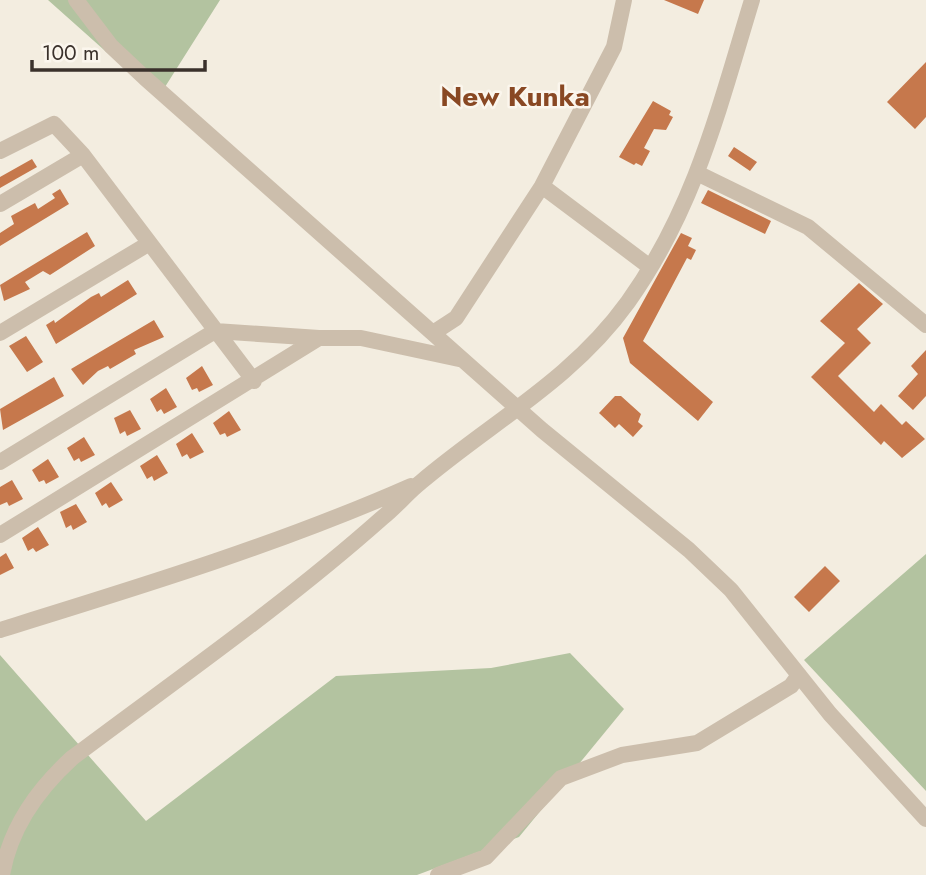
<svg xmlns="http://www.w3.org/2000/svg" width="926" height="875" font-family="Jost,sans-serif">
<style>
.green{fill:#b3c3a0}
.building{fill:#c6784c}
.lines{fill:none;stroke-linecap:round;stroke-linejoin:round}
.minor{stroke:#ccbeac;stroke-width:16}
.labels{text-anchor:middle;stroke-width:5;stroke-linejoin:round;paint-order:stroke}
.district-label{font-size:28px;font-weight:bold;fill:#894823;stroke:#fbf6ed}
</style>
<rect width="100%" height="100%" fill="#f3ede0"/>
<path class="green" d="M 48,0 L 220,0 L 158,98 Z
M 926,554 L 926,791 L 804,660 Z
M 570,653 L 624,709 L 519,837 L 417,875 L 0,875 L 0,655 L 146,821 L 336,676 L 491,668 Z"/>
<path class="building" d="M 664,0 L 704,0 L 698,14 Z
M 926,62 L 926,117 L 915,129 L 887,102 Z
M 653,101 L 671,111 L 669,115 L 673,117 L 666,130 L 654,129 L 644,148 L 650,151 L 642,166 L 636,163 L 634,165 L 619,157 Z
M 734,147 L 757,162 L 750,171 L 728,156 Z
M 32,159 L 37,167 L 0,188 L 0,177 Z
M 60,189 L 69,204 L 0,246 L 0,233 L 14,224 L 11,216 L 35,203 L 38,209 L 55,198 L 52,194 Z
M 708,190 L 771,221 L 765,234 L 701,203 Z
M 87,232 L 95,246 L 50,275 L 43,271 L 25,282 L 30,289 L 4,301 L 0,285 Z
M 681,233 L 692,238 L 688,246 L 696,250 L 691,260 L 687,258 L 643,341 L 713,402 L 698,421 L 630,363 L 623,338 Z
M 128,280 L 137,294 L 56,344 L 46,325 L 54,320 L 55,323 L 91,297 L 99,293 L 101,297 Z
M 859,283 L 883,304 L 857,329 L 871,343 L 838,376 L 874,412 L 881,404 L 902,425 L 906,421 L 925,439 L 902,458 L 884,441 L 881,445 L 811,377 L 845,343 L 820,321 Z
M 154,320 L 164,337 L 134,350 L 136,354 L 110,369 L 108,366 L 98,371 L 83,385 L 71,369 Z
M 26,336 L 43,362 L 27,372 L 9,346 Z
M 926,350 L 926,396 L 913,410 L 898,396 L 918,374 L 911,366 Z
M 202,366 L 213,385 L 199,392 L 197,388 L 192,390 L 186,378 Z
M 54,377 L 64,396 L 3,430 L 0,409 Z
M 166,388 L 177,407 L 164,414 L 161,409 L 157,412 L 150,399 Z
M 615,396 L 621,396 L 641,414 L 638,422 L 643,426 L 633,437 L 619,424 L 615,428 L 599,413 Z
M 130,410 L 141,429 L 127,436 L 125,431 L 120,434 L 114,418 Z
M 229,411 L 241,430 L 227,437 L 225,433 L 220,435 L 213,423 Z
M 192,433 L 204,452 L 190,459 L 187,454 L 182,457 L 176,444 Z
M 84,437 L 95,455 L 81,462 L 79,458 L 74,461 L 67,448 Z
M 157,455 L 168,473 L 154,481 L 152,476 L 147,479 L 140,466 Z
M 48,459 L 59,477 L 46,484 L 44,480 L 39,482 L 32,470 Z
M 12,480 L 23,499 L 9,506 L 7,502 L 0,505 L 0,487 Z
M 111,482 L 123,500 L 109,508 L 106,503 L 102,506 L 95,493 Z
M 76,504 L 87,522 L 73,530 L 71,525 L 66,528 L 60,512 Z
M 38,527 L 49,545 L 36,552 L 33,548 L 28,551 L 22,538 Z
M 6,553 L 14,568 L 0,575 L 0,557 Z
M 825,566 L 840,581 L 809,612 L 794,597 Z"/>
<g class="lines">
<path class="minor" d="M 76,0 L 111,46 L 145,78 L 542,430 L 689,550 L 731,590 L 830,714 L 926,819
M 0,151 L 54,124 L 83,155 L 254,381
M 699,174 L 808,227 L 926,325
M 542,186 L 650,267
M 0,204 L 83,155
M 0,333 L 148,244
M 433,333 L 456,318 L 542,186 L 614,47 L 624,0
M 0,462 L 215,331 L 319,338 L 361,338 L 459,359
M 0,535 L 319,338
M 0,630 C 139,587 277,545 411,486
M 2,875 C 10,828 38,789 72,758 C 176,680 284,605 382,518 C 396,507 407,493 421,482 C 493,421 572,380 628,302 C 695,208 719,108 752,0
M 438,875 L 486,857 L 561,778 L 622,755 L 697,743 L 791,686 L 799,675"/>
</g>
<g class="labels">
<g class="district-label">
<text x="515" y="106">New Kunka</text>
</g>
</g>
<path d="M32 60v10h173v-10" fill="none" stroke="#3a312b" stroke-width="3.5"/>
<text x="42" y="60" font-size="21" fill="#3a312b" stroke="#fbf6ed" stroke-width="5" paint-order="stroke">100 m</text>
</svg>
